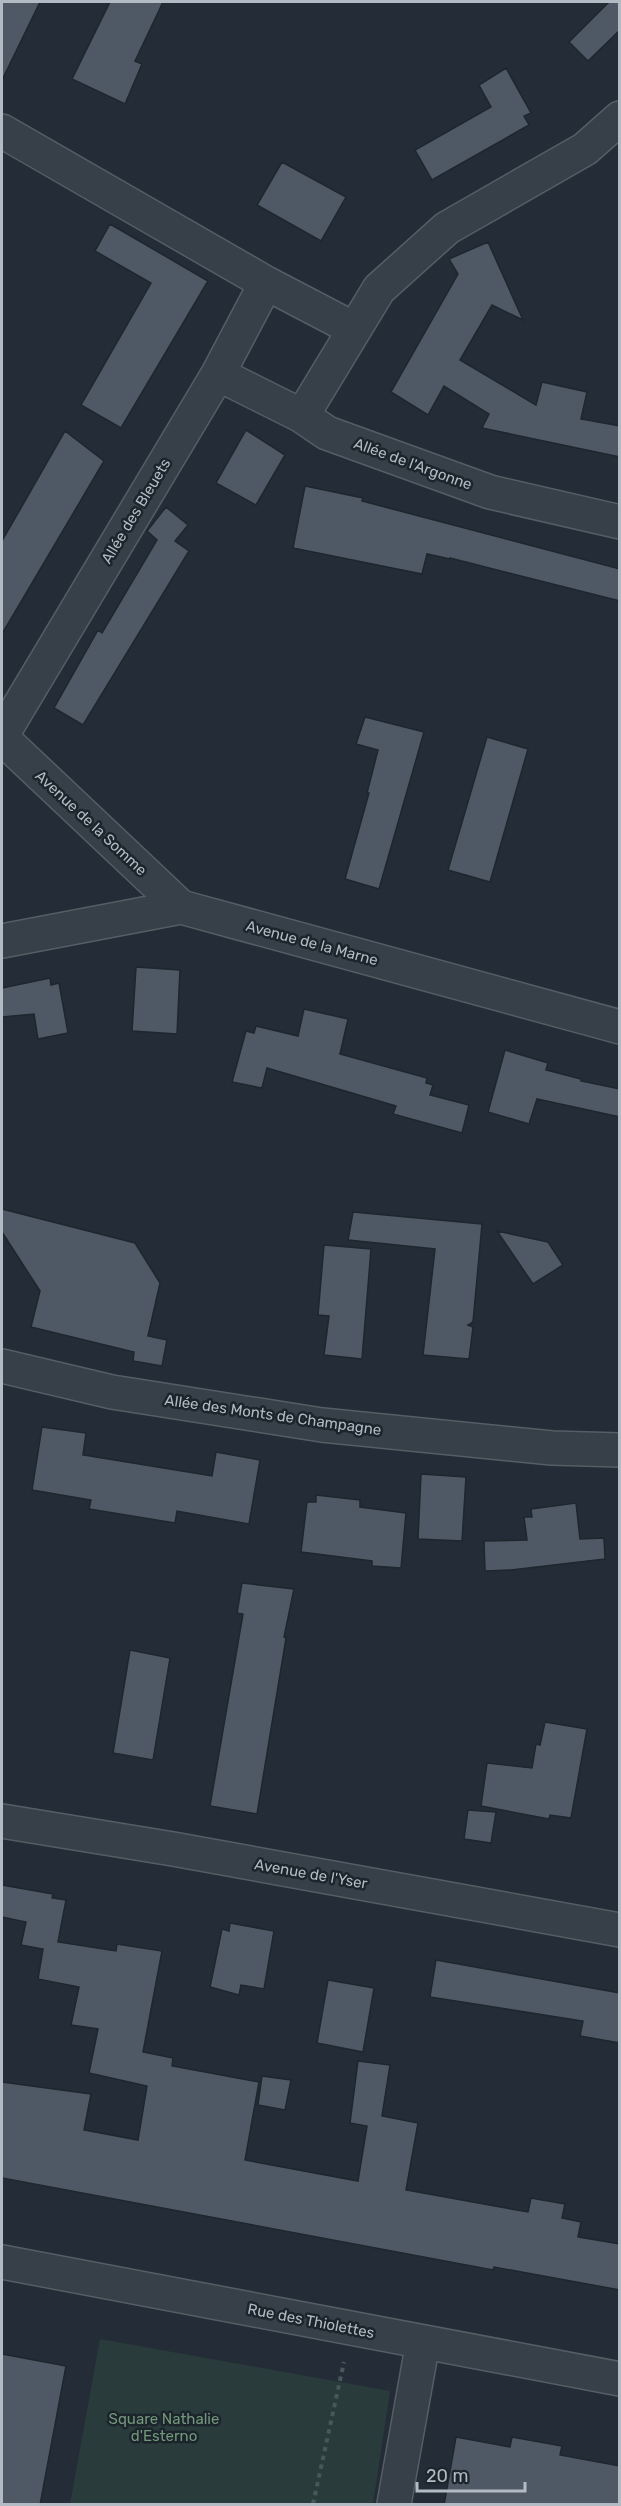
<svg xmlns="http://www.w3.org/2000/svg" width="621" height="2506" font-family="Rubik,sans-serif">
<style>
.green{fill:#293b3a}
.building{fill:#4f5965;stroke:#1e262e;stroke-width:1.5}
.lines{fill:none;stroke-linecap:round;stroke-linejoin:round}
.street-casing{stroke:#555d65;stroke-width:36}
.path{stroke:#475859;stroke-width:4;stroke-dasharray:4.5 4.5;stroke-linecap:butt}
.street{stroke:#373f48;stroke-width:33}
.labels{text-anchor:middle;stroke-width:5;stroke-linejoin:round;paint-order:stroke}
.street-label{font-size:15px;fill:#b2bac4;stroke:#1c242c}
.park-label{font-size:15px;fill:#73977a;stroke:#1c242c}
</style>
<rect width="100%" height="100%" fill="#242d37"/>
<path class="green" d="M 100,2339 L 390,2391 L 373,2504 L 70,2504 Z"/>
<path class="building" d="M 2,2 L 40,2 L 2,80 Z
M 110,2 L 163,2 L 135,61 L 142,64 L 125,104 L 72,79 Z
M 609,2 L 620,2 L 620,30 L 588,61 L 569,42 Z
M 506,68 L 531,113 L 524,116 L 529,125 L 432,180 L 415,150 L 491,107 L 479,85 Z
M 282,162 L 346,197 L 321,241 L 257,205 Z
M 110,224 L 208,281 L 121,428 L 81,405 L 151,283 L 95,251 Z
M 488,242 L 523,320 L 492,305 L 460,360 L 536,405 L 542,382 L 587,392 L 581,419 L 620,426 L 620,457 L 482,428 L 489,414 L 444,386 L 428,415 L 391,392 L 458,274 L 449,259 Z
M 246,430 L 285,455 L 256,505 L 216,483 Z
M 65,431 L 104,461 L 2,634 L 2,541 Z
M 305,486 L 363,498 L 362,501 L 620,569 L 620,601 L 450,558 L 450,559 L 427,554 L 422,574 L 293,548 Z
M 166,507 L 188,525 L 175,541 L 189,551 L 83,725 L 54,708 L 98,630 L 102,633 L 157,540 L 147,531 Z
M 365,717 L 424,732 L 379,889 L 345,879 L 369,793 L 367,793 L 378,750 L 356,744 Z
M 487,737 L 528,749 L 490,882 L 448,870 Z
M 136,967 L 180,970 L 177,1034 L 132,1031 Z
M 50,978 L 51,985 L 59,983 L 68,1033 L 38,1039 L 34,1014 L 2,1017 L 2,988 Z
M 304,1009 L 348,1019 L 340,1054 L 427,1078 L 426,1083 L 433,1085 L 430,1095 L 469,1105 L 462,1133 L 393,1114 L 396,1106 L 267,1068 L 262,1088 L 232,1082 L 246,1031 L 254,1033 L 256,1026 L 298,1036 Z
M 505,1050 L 548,1063 L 546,1070 L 581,1079 L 581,1081 L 620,1089 L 620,1117 L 537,1099 L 529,1124 L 488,1112 Z
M 2,1209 L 135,1243 L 160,1283 L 148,1336 L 167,1340 L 162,1366 L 133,1361 L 134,1352 L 31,1327 L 40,1291 L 2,1232 Z
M 353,1212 L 482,1224 L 473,1322 L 468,1325 L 473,1327 L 469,1359 L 423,1355 L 435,1249 L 348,1240 Z
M 497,1231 L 548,1242 L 563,1265 L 533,1284 Z
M 324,1245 L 371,1249 L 362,1359 L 324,1355 L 329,1316 L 318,1315 Z
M 42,1427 L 86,1433 L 83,1455 L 212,1476 L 216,1452 L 260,1460 L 249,1524 L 177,1511 L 175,1523 L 89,1509 L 91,1500 L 32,1490 Z
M 421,1474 L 466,1477 L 462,1541 L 418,1539 Z
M 316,1495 L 360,1500 L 360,1507 L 406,1513 L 401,1568 L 372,1566 L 372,1561 L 301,1552 L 307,1502 L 316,1502 Z
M 576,1503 L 580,1539 L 604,1538 L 605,1559 L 511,1570 L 485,1571 L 484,1541 L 527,1540 L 524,1517 L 532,1517 L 531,1509 Z
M 242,1583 L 294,1589 L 284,1637 L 286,1638 L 257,1814 L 210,1806 L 243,1614 L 237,1613 Z
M 130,1650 L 170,1658 L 153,1760 L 113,1753 Z
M 545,1722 L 587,1729 L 571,1818 L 550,1815 L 549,1819 L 481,1806 L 487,1763 L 532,1768 L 536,1744 L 540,1745 Z
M 468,1810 L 496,1812 L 491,1843 L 464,1839 Z
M 2,1885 L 53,1894 L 52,1898 L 66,1900 L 58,1942 L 116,1951 L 117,1944 L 162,1951 L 143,2052 L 173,2058 L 172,2066 L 259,2082 L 245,2160 L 358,2181 L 367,2126 L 350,2123 L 358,2061 L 390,2065 L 382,2116 L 418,2123 L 406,2190 L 528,2212 L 531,2198 L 565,2204 L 562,2218 L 581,2222 L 578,2237 L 620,2244 L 620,2290 L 494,2267 L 493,2270 L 2,2178 L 2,2082 L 91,2094 L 84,2130 L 138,2140 L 147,2086 L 89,2073 L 98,2029 L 71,2025 L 79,1987 L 38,1979 L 43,1949 L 21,1945 L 26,1922 L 2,1917 Z
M 230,1923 L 274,1931 L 264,1989 L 241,1985 L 239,1995 L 210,1987 L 222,1929 L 229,1931 Z
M 436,1960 L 620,1993 L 620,2043 L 580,2036 L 583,2021 L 430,1997 Z
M 328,1980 L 374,1988 L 363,2052 L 317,2043 Z
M 262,2076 L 291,2080 L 285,2110 L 258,2105 Z
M 2,2354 L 66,2366 L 40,2505 L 2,2505 Z
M 456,2437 L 510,2447 L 512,2437 L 562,2446 L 560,2455 L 620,2466 L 620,2505 L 444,2505 Z"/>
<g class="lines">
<g class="street-casing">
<path id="street" d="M 2,131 L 266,283 L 354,329
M 218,374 L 302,416 L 327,433 L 490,492 L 620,522
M 302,416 L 379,289 L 447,228 L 585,149 L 620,118
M 2,735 L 218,374 L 266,283
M 2,738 L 181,907
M 2,941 L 181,907 L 620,1027
M 2,1366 L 112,1392 L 322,1425 L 552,1448 L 620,1450
M 2,1821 L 173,1849 L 620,1930
M 2,2262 L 620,2379
M 394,2504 L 423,2342"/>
</g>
<path class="path" d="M 313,2504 L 344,2362"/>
<use href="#street" class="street"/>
</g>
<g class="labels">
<g class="street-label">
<text transform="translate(413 464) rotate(20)" y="5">Allée de l'Argonne</text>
<text transform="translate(136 511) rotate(-59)" y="5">Allée des Bleuets</text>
<text transform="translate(91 823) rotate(43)" y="5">Avenue de la Somme</text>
<text transform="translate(312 943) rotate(15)" y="5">Avenue de la Marne</text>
<text transform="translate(273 1415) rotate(8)" y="5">Allée des Monts de Champagne</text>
<text transform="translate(311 1874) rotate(10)" y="5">Avenue de l'Yser</text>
<text transform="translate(311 2321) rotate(11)" y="5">Rue des Thiolettes</text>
</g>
<g class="park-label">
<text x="164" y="2424">Square Nathalie<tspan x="164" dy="17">d'Esterno</tspan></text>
</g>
</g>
<rect width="621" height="2506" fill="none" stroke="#b2bac4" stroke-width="6"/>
<path d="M417 2482v9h108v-9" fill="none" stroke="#b2bac4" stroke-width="3"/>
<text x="426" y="2482" font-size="18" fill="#b2bac4" stroke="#1c242c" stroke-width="4.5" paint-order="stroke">20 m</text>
</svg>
